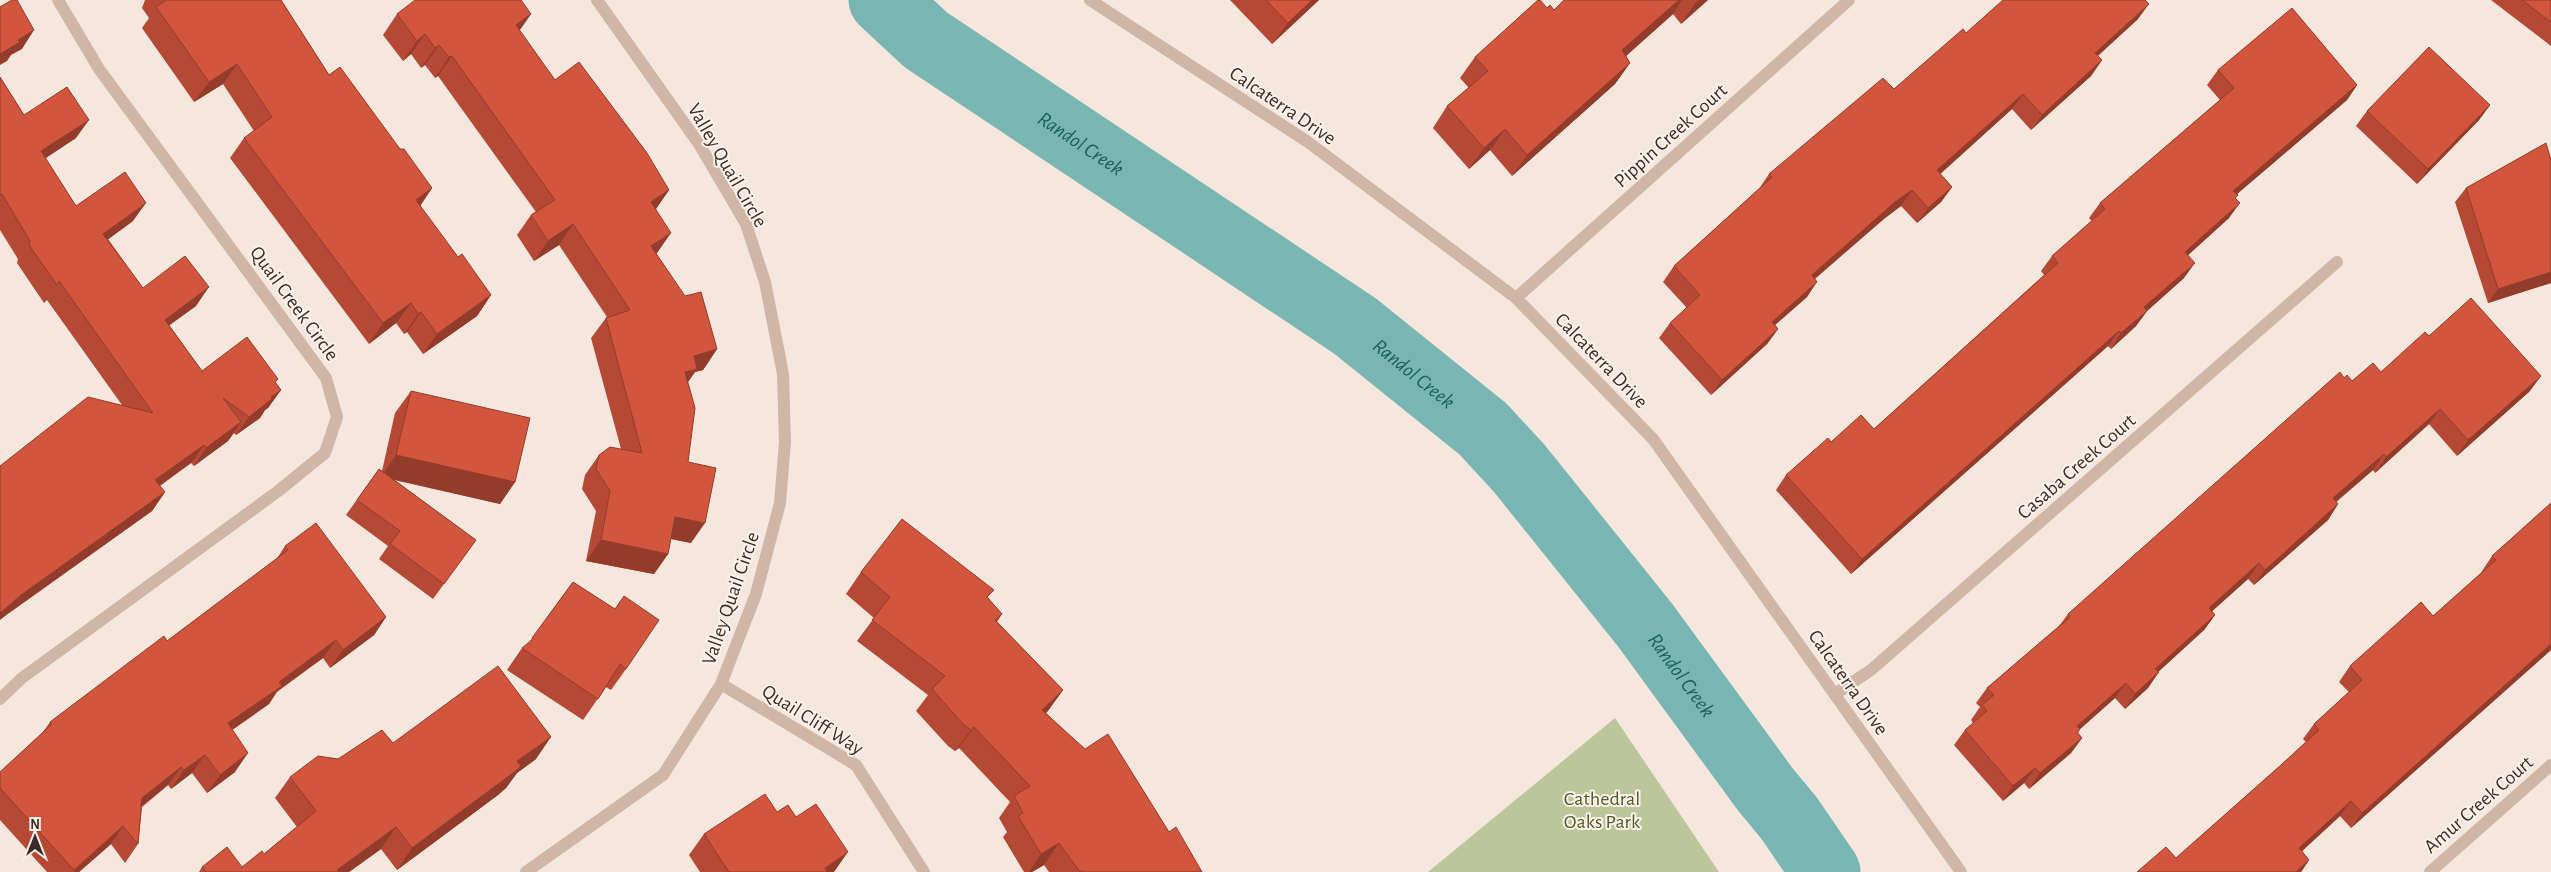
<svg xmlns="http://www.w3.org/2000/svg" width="2551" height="872" font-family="'Alegreya Sans',sans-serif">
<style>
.green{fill:#bbc69b}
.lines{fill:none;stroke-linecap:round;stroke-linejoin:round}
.river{stroke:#79b5b2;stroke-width:69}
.minor{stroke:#cfb6a7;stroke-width:12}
.wall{fill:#b54935}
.shaded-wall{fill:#933c2b}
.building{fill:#d2553e;stroke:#933c2b}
.labels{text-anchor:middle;stroke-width:4;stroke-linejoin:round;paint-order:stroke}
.street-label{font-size:20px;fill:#3a2c28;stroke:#fcf2ea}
.park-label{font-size:20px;fill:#4d5b29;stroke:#fcf2ea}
.water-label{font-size:21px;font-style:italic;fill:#19615f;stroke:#fcf2ea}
</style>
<rect width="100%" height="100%" fill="#f5e7dd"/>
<path class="green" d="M 1615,718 L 1719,872 L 1428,872 Z"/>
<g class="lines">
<path class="river" id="s1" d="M 883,0 L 926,40 L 1355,326 L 1483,429 L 1519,468 L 1645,625 L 1765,789 L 1789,818 L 1826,872"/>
<path class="minor" d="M 1090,0 L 1308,142 L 1516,298 L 1653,439 L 1961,872
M 1516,298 L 1849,0
M 721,684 L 856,765 L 924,872
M 1835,694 L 1871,670 L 2337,262
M 0,699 L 22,678 L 277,492 L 325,453 L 337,417 L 326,378 L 99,69 L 58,0
M 526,872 L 663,775 L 721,684 L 756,594 L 780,503 L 785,442 L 783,374 L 765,282 L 746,224 L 699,144 L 597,0
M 2430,872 L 2551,765"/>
</g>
<path class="wall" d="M 145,0 L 281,0 L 329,75 L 400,149 L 432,188 L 420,206 L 458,257 L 491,295 L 477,316 L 423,354 L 407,332 L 404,334 L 396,323 L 369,344 L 230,158 L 244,138 L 254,131 L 223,84 L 194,102 L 142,28 L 149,18 L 142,8 Z
M 1230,0 L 1319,0 L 1272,44 Z
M 1564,0 L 1708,0 L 1681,24 L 1673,14 L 1626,56 L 1630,63 L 1615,84 L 1512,176 L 1490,150 L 1469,169 L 1433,128 L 1447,106 L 1469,88 L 1460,78 L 1475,57 L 1547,8 L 1554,10 Z
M 2491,0 L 2551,0 L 2551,46 Z
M 397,14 L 531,14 L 519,31 L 555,80 L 669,190 L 656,209 L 657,253 L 656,254 L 717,349 L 703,370 L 695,372 L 688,382 L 688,462 L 691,543 L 671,539 L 668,554 L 654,574 L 586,561 L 596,511 L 582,489 L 585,475 L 599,455 L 621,449 L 591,338 L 606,318 L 607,317 L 559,245 L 534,261 L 517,235 L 531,215 L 536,212 L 438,76 L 435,78 L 425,65 L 421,68 L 411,54 L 403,61 L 383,35 Z
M 2138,19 L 2098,56 L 2102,60 L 2091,76 L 2031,130 L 2012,109 L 1940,174 L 1952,187 L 1941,202 L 1917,223 L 1901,206 L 1885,218 L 1815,279 L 1807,297 L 1775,325 L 1778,329 L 1767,344 L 1711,395 L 1659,338 L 1670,323 L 1687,308 L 1663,282 L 1674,266 L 1759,189 L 1769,174 L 1894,89 L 1966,33 Z
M 2218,70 L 2357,85 L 2347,100 L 2237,194 L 2229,218 L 2188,255 L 2184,278 L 2147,311 L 2136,326 L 2111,349 L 2108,346 L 1851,574 L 1776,490 L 1786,475 L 1831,442 L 1874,429 L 2044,275 L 2041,271 L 2052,256 L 2092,221 L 2089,218 L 2100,203 L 2220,100 L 2207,85 Z
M 0,77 L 24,115 L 76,138 L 45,158 L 76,206 L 133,221 L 108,239 L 143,288 L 196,306 L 169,325 L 202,371 L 278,379 L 275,383 L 281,390 L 268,408 L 265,410 L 260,418 L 236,435 L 234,433 L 228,441 L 194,466 L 191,463 L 160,486 L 165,492 L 152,511 L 9,613 L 122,405 L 47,300 L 44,303 L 17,263 L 18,259 L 0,230 Z
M 2490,105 L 2479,120 L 2417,184 L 2356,126 L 2367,111 Z
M 2466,188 L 2551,283 L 2488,303 L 2455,202 Z
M 2429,336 L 2530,391 L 2457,456 L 2429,424 L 2375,473 L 2373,470 L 2336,502 L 2338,504 L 2328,520 L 2254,585 L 2248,579 L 2212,611 L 2215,615 L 2204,630 L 2158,672 L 2148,688 L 2125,709 L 2115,698 L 2080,729 L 2078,733 L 2082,738 L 2071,753 L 2029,789 L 2024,783 L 2003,801 L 1954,745 L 1965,730 L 1973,723 L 1971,720 L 1980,707 L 1976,703 L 1987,688 L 2059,626 L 2068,614 L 2344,378 L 2352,381 L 2381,372 Z
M 411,391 L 515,482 L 500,504 L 393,479 L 476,540 L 433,599 L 379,559 L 388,546 L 346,515 L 379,469 L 382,471 L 395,413 Z
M 2551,503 L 2551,650 L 2351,828 L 2340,816 L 2302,851 L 2309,860 L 2301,872 L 2137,872 L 2176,858 L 2281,765 L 2306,742 L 2303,739 L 2314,724 L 2349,692 L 2339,682 L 2350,666 L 2433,616 L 2482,572 L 2482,571 L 2492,556 Z
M 285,546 L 386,617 L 374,635 L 330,668 L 323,658 L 277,692 L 269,704 L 232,730 L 235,772 L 207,793 L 192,773 L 171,789 L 168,785 L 142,807 L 138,844 L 125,863 L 111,844 L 79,872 L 47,872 L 0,820 L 0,772 L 43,732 L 50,722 L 167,641 L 276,560 Z
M 861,572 L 988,598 L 1002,614 L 997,622 L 1063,690 L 1046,713 L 1169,832 L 1202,872 L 1049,872 L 1044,865 L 1032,872 L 1024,872 L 1003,837 L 1007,832 L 999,818 L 1010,802 L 959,748 L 955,751 L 948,746 L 916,711 L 928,695 L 857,641 L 874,618 L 846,594 Z
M 573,582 L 614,609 L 626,669 L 611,690 L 606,687 L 583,720 L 507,670 L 522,648 L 528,644 Z
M 393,743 L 536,759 L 517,773 L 506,788 L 498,795 L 397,870 L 381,849 L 349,872 L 199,872 L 202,867 L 242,867 L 264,854 L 297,827 L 275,798 L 290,777 L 338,759 Z
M 704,834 L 834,872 L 700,872 L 689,855 Z"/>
<path class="shaded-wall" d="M 1312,0 L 1319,0 L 1272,44 L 1288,23 Z
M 1679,0 L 1682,0 L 1673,14 L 1608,72 L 1622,50 Z
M 1699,0 L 1708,0 L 1681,24 L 1696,2 Z
M 2149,4 L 2138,19 L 2084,68 L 2095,53 Z
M 531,14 L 517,34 L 516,25 Z
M 34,30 L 22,49 L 11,55 L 7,61 L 0,65 L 0,54 L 18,40 Z
M 425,34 L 411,54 L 403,61 L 417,41 Z
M 439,45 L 425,65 L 421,68 L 435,48 Z
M 452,56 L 438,76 L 435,78 L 449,57 Z
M 2102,60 L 2091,76 L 2031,130 L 2042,115 Z
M 1630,63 L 1615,84 L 1512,176 L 1527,155 Z
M 237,64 L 223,84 L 194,102 L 209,82 Z
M 2357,85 L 2347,100 L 2223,206 L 2233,191 Z
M 2023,94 L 2012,109 L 1927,186 L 1937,170 Z
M 2490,105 L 2479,120 L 2417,184 L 2428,169 Z
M 89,120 L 76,138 L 28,170 L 41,151 Z
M 1505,129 L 1490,150 L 1469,169 L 1484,148 Z
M 1952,187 L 1941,202 L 1917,223 L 1928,208 Z
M 432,188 L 418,209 L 416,200 Z
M 669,190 L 655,210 L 651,202 Z
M 1912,190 L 1901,206 L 1885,218 L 1801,290 L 1812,275 L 1895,202 Z
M 146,203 L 133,221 L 91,252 L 103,234 Z
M 2240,203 L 2229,218 L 2174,268 L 2185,252 Z
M 573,224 L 559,245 L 534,261 L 548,241 Z
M 671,233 L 657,253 L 637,266 L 651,246 Z
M 2195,263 L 2184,278 L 2147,311 L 2136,326 L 2111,349 L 2121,333 L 2144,307 Z
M 2551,272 L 2551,283 L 2488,303 L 2498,289 Z
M 1817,282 L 1807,297 L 1761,337 L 1772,322 Z
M 209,287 L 196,306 L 152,338 L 165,320 Z
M 491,295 L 477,316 L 423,354 L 437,334 Z
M 411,303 L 396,323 L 369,344 L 383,323 Z
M 421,312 L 407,332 L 404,334 L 418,314 Z
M 1778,329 L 1767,344 L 1711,395 L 1722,380 Z
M 2119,331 L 2108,346 L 1851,574 L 1862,559 Z
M 717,349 L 703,370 L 695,372 L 683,389 L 683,375 L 694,356 Z
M 2541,376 L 2530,391 L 2457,456 L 2468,440 Z
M 281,390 L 268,408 L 265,410 L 260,418 L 236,435 L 249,417 L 271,397 Z
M 2440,409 L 2429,424 L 2375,473 L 2386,457 Z
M 241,422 L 228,441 L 194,466 L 206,448 Z
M 204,445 L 191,463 L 142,498 L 155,480 Z
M 2384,454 L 2373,470 L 2322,514 L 2333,498 Z
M 396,455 L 515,482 L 500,504 L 381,477 Z
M 165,492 L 152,511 L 9,613 L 0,620 L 0,613 L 21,595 Z
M 2338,504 L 2328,520 L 2254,585 L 2265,570 Z
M 675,517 L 705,523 L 691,543 L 661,537 Z
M 601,540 L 668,554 L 654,574 L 586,561 Z
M 2259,563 L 2248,579 L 2199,623 L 2209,608 Z
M 2215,615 L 2204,630 L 2145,684 L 2155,669 Z
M 386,617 L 374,635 L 330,668 L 343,650 Z
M 336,640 L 323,658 L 277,691 L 269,704 L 215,742 L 228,723 L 279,682 Z
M 2551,644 L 2551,650 L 2351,828 L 2362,813 Z
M 2159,672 L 2148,688 L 2125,709 L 2135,694 Z
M 2126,683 L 2115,698 L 2079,730 L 2080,729 L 2070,744 L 2077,726 Z
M 1063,690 L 1048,711 L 1027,731 L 1042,710 Z
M 974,727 L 959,748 L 955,751 L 971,730 Z
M 551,737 L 536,759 L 517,773 L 506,788 L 498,795 L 397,870 L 412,848 L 517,761 Z
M 2082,738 L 2071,753 L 2029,789 L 2040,773 Z
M 248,753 L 235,772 L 207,793 L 220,775 Z
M 205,755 L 192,773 L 171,789 L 184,770 Z
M 181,767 L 168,785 L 130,816 L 142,798 Z
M 2035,768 L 2024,783 L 2003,801 L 2013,786 Z
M 2351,801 L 2340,816 L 2288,864 L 2299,848 Z
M 123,826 L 111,844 L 79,872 L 73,872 Z
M 396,827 L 381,849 L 349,872 L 336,872 L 337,870 Z
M 1059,843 L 1044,865 L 1032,872 L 1029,872 L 1041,854 Z
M 848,852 L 834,872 L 822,872 L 825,868 Z
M 2309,860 L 2301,872 L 2296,872 Z"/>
<path class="building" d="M 12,0 L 17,0 L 34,30 L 18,40 L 20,42 L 0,54 L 0,7 Z
M 164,0 L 281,0 L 329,75 L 340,67 L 400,149 L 404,149 L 432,188 L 416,200 L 458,257 L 462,254 L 491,295 L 437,334 L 421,312 L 418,314 L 411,303 L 383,323 L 244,138 L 272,117 L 237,64 L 209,82 L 156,7 L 165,1 Z
M 415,0 L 521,0 L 531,14 L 516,25 L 555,80 L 579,62 L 647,153 L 669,190 L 651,202 L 671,233 L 651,246 L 685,296 L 701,292 L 717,349 L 694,356 L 697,369 L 685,372 L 695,408 L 688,462 L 716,468 L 705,523 L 675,517 L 668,554 L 601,540 L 610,491 L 596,469 L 599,455 L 610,447 L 642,453 L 606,318 L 630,310 L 573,224 L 548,241 L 531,215 L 555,200 L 452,56 L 449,57 L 439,45 L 435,48 L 425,34 L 417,41 L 397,14 Z
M 1266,0 L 1312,0 L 1288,23 Z
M 1538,0 L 1540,0 L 1547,8 L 1550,5 L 1554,10 L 1564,0 L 1679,0 L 1622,50 L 1630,63 L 1527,155 L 1505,129 L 1484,148 L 1447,106 L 1488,71 L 1475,57 Z
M 2003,0 L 2145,0 L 2149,4 L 2095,53 L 2102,60 L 2042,115 L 2023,94 L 1937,170 L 1952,187 L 1928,208 L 1912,190 L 1895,202 L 1812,275 L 1817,282 L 1772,322 L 1778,329 L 1722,380 L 1670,323 L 1700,295 L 1674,266 L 1772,177 L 1769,174 L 1883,78 L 1894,89 L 1963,29 L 1966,33 Z
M 2522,0 L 2551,0 L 2551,22 Z
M 2292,8 L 2357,85 L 2233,191 L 2238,195 L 2235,198 L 2240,203 L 2185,252 L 2195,263 L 2144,307 L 2147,311 L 2121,333 L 2119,331 L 1862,559 L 1786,475 L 1828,438 L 1831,442 L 1861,415 L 1874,429 L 2058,263 L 2052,256 L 2105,209 L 2100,203 L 2234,88 L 2218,70 Z
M 2429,47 L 2490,105 L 2428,169 L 2367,111 Z
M 0,77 L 24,115 L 67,87 L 89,120 L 41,151 L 76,206 L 125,172 L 146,203 L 103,234 L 143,288 L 185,256 L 209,287 L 165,320 L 202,371 L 247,337 L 278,379 L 275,382 L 281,390 L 271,397 L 272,399 L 249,417 L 223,398 L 241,422 L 206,448 L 204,445 L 155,480 L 165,492 L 21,595 L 0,613 L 0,466 L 88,397 L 153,413 L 59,281 L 57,285 L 29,245 L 30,241 L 2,194 L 0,195 Z
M 2546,143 L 2551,160 L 2551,272 L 2498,289 L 2466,188 Z
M 2471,298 L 2541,376 L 2468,440 L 2440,409 L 2386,457 L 2384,454 L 2333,498 L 2338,504 L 2265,570 L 2259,563 L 2209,608 L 2215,615 L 2155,669 L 2159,672 L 2135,694 L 2126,683 L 2077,726 L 2080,729 L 2077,732 L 2082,738 L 2040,773 L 2035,768 L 2013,786 L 1965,730 L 1987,711 L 1982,705 L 1994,695 L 1987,688 L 2070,617 L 2068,614 L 2340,372 L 2344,378 L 2347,375 L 2352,381 L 2373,363 L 2381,372 L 2425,332 L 2429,336 Z
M 411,391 L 530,418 L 515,482 L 396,455 Z
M 379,469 L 476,540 L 444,584 L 390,544 L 400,531 L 357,500 Z
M 2551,503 L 2551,644 L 2362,813 L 2351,801 L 2299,848 L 2309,860 L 2296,872 L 2137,872 L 2166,847 L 2176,858 L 2281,765 L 2319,730 L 2314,724 L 2362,680 L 2350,666 L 2421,602 L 2433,616 L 2496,560 L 2492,556 Z
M 902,519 L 994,590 L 987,597 L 1002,614 L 995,620 L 1063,690 L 1042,710 L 1085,749 L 1108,734 L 1169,832 L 1176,827 L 1202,872 L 1084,872 L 1082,870 L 1080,872 L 1059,843 L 1041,854 L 1018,816 L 1023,813 L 1014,796 L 1030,786 L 974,727 L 971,730 L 963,724 L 932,689 L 945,676 L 872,620 L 890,597 L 861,572 Z
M 316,523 L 386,617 L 343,650 L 336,640 L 279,682 L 282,686 L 228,723 L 248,753 L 220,775 L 205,755 L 184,770 L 181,767 L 142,798 L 138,844 L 123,826 L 74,870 L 0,788 L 0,772 L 52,724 L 50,722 L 164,636 L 167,641 L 288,550 L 285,546 Z
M 573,582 L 615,609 L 624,596 L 659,620 L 626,669 L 620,664 L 598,699 L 522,648 L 533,639 L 532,638 Z
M 498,666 L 551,737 L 517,761 L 521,766 L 513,773 L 412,848 L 396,827 L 337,870 L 339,872 L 206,872 L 202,867 L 227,847 L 242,867 L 262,851 L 264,854 L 316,811 L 290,777 L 318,756 L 338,759 L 382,730 L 393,743 Z
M 765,794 L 777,812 L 788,805 L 796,817 L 816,804 L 848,852 L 825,868 L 827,872 L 729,872 L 704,834 Z"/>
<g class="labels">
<g class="street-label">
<text transform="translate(1283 105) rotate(34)" y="7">Calcaterra Drive</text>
<text transform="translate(1670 135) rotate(-42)" y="7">Pippin Creek Court</text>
<text transform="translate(728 165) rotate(60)" y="7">Valley Quail Circle</text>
<text transform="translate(295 303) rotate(54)" y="7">Quail Creek Circle</text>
<text transform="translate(1602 360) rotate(46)" y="7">Calcaterra Drive</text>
<text transform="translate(2076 466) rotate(-41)" y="7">Casaba Creek Court</text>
<text transform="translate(730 598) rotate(-71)" y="7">Valley Quail Circle</text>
<text transform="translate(1849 682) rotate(55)" y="7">Calcaterra Drive</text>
<text transform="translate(813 719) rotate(32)" y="7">Quail Cliff Way</text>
<text transform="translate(2478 804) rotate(-41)" y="7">Amur Creek Court</text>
</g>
<g class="park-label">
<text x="1602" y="805">Cathedral<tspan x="1602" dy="23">Oaks Park</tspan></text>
</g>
<g class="water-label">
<text dy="7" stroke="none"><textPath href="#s1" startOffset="245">Randol Creek</textPath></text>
<text dy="7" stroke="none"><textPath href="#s1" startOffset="650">Randol Creek</textPath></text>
<text dy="7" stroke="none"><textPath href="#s1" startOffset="1055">Randol Creek</textPath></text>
</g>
</g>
<g transform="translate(35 837)" stroke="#fcf2ea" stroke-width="4" paint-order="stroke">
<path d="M0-4L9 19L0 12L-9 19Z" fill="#3a2c28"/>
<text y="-8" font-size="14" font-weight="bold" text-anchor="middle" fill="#3a2c28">N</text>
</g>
</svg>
